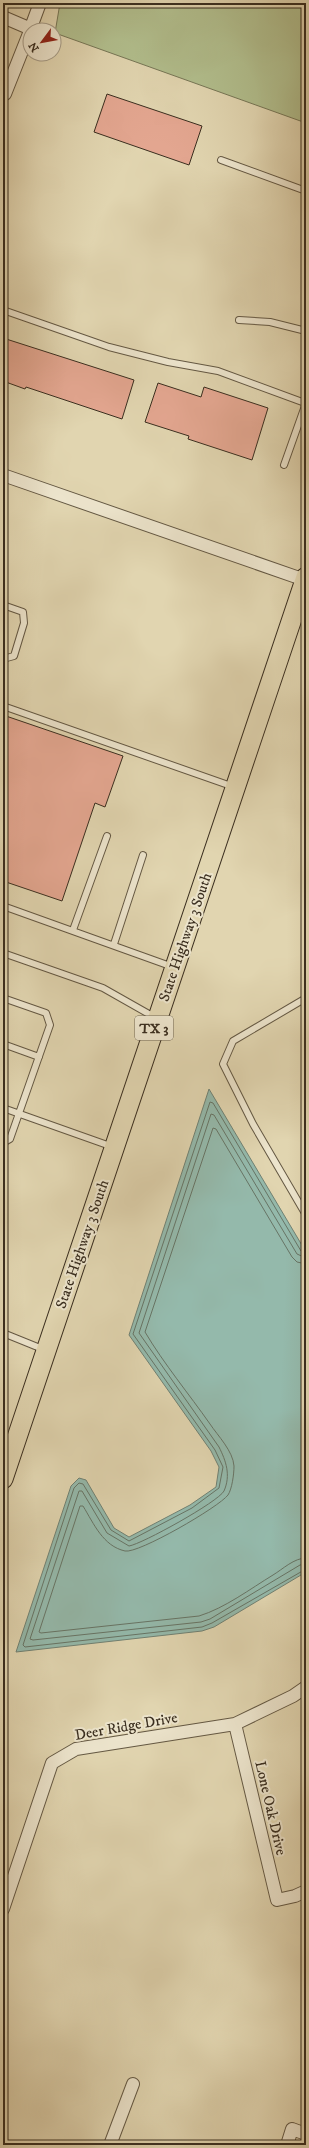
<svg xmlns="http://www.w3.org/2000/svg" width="309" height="2148" font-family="'IM FELL DW Pica',serif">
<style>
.green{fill:#b1bd8c;stroke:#767656}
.water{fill:#94b9ab;stroke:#708173}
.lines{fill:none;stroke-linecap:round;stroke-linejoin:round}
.shore{stroke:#677465;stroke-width:1}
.building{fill:#e3a690;stroke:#3a2e1f}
.service-casing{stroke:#645843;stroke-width:8}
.minor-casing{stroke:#645843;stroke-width:14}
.primary-casing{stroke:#3a2e1f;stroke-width:21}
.service{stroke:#ece4cc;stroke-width:6}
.minor{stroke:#ece4cc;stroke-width:12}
.primary{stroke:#e1d5b0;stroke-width:19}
.labels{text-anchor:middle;stroke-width:4;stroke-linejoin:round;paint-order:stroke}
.shield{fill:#ece4cc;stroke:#6f6553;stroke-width:1}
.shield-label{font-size:14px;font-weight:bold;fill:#3a2e1f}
.street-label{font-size:15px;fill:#3a2e1f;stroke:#ece4cc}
</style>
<rect width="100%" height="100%" fill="#e1d5b0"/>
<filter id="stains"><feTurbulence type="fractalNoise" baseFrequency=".005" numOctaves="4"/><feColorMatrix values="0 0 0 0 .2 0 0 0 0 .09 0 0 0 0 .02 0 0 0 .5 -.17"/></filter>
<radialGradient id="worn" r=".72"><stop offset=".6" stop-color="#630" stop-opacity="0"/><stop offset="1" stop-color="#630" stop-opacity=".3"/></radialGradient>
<path class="green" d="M 60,3 L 306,3 L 306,123 L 55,33 Z"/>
<path class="water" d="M 209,1089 L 306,1252 L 306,1572 L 214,1627 L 202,1631 L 16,1652 L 71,1486 L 79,1478 L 86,1480 L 114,1528 L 129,1537 L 190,1505 L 216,1487 L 219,1467 L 211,1451 L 129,1335 Z"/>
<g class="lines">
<path class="shore" d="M 306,1253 L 301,1251 L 213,1103 L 210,1102 L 133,1334 L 215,1450 L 223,1467 L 219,1488 L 192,1508 L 129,1541 L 111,1530 L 83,1484 L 79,1483 L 74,1488 L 23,1645 L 25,1647 L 202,1627 L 212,1623 L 306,1569
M 306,1258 L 297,1254 L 214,1115 L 211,1114 L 139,1333 L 219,1447 C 226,1461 231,1475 224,1491 C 218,1502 142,1544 129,1546 L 107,1533 L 82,1491 L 79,1491 L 30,1639 L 33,1640 L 201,1622 L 210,1619 L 300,1565 L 306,1564
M 306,1264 L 297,1262 L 292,1257 L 216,1129 L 213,1128 L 145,1332 C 164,1364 189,1394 210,1424 C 218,1436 233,1451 234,1466 C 234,1474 232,1489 228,1495 C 219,1507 138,1554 125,1551 C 103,1546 94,1524 83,1506 L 80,1506 L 39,1632 L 41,1633 L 199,1616 C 225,1608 250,1589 273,1575 C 283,1569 294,1558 306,1558"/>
</g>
<path class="building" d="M 107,94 L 202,126 L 189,165 L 94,132 Z
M 3,338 L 134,380 L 122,419 L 26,387 L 25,389 L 3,381 Z
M 158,383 L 201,397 L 204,387 L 268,408 L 252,460 L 188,439 L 189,436 L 145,422 Z
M 3,715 L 123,756 L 105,807 L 95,803 L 62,901 L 3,881 Z"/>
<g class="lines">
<g class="service-casing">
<path id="service" d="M 221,160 L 306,191
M 3,310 L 109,347 L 168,362 L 218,371 L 305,403
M 239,320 L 270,322 L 306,331
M 284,465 L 306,403
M 3,605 L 23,612 L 24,623 L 14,656 L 3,659
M 3,706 L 234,787
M 3,906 L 173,967
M 73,930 L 107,836
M 114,944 L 143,855
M 3,953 L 103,988 L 156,1018
M 3,998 L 46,1013 L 50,1025 L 10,1139 L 3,1143
M 306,998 L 233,1041 L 223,1064 L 253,1124 L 306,1215
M 3,1044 L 39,1057
M 3,1108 L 113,1147
M 3,1333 L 45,1350"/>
</g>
<g class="minor-casing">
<path id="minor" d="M 3,17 L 31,29
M 30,30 L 40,3
M 3,95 L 5,94 L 30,31
M 3,475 L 305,580
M 235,1724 L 277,1900 L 295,1896 L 306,1891
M 3,1909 L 52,1763 L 76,1749 L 235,1724 L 293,1696 L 306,1687
M 110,2145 L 133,2084
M 287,2145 L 292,2129 L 306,2134"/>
</g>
<g class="primary-casing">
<path id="primary" d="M 3,1479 L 306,577"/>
</g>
<use href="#service" class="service"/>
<use href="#minor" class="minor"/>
<use href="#primary" class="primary"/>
</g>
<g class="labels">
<rect class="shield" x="135" y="1016" width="38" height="24" rx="3"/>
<g class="shield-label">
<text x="154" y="1033">TX 3</text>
</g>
<g class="street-label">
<text transform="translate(185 937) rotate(-71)" y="5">State Highway 3 South</text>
<text transform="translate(82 1244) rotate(-71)" y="5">State Highway 3 South</text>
<text transform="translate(126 1726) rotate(-10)" y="5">Deer Ridge Drive</text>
<text transform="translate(271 1808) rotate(77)" y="5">Lone Oak Drive</text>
</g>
</g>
<rect width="309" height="2148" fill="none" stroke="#e1d5b0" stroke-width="16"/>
<rect x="4" y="4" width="301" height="2140" fill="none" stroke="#3a2e1f" stroke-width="2"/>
<rect x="8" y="8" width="293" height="2132" fill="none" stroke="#3a2e1f"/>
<g transform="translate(42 42) rotate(238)"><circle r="19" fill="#ece4cc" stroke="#a59b87"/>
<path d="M0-3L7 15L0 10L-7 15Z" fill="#8f2418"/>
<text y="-6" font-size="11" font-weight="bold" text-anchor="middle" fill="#3a2e1f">N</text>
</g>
<rect width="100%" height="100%" filter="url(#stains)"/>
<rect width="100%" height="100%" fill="url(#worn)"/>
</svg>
